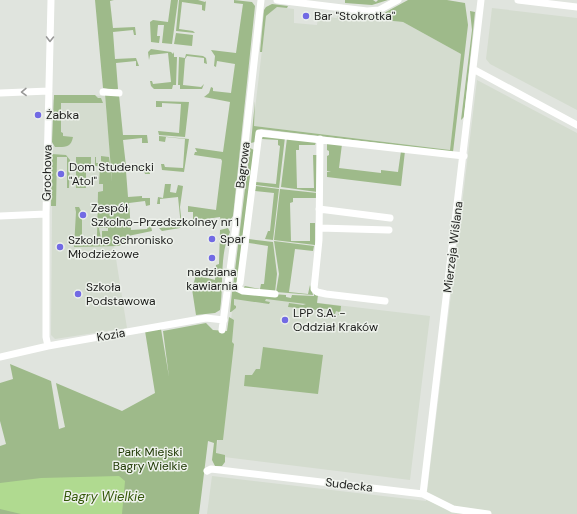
<svg xmlns="http://www.w3.org/2000/svg" width="577" height="514" font-family="'DM Sans',sans-serif">
<style>
.built{fill:#d4dccf}
.green{fill:#9eba8a}
.water{fill:#b0da90}
.lines{fill:none;stroke-linecap:round;stroke-linejoin:round}
.street{stroke:#fff;stroke-width:7}
.oneway{stroke:#999998}
.poi-dot{fill:#726ae4;stroke:#edf1eb;stroke-width:1.5}
.labels{text-anchor:middle;stroke-width:3;stroke-linejoin:round;paint-order:stroke}
.poi-label{font-size:12px;fill:#1c1d1b;stroke:#edf1eb;text-anchor:start}
.street-label{font-size:12px;fill:#1c1d1b;stroke:#edf1eb}
.park-label{font-size:12px;fill:#203a05;stroke:#edf1eb}
.water-label{font-size:13px;font-style:italic;fill:#335708;stroke:#edf1eb}
</style>
<rect width="100%" height="100%" fill="#e0e4de"/>
<path class="built" d="M 277,7 L 294,9 L 294,23 L 317,25 L 318,16 L 337,18 L 338,14 L 403,22 L 461,54 L 450,150 L 253,126 L 266,16 Z
M 492,8 L 577,18 L 577,110 L 490,64 L 486,59 Z
M 477,80 L 577,133 L 577,514 L 207,514 L 212,476 L 426,501 Z
M 62,95 L 105,96 L 118,246 L 114,246 L 127,328 L 55,339 L 51,335 L 53,100 Z
M 234,293 L 430,316 L 410,480 L 216,456 Z"/>
<path class="green" d="M 95,0 L 114,0 L 110,1 L 113,28 L 135,27 L 136,35 L 134,35 L 133,30 L 113,32 L 115,59 L 136,58 L 139,66 L 136,66 L 136,61 L 116,63 L 118,89 L 113,90 L 103,88 Z
M 171,0 L 178,0 L 172,44 L 162,43 L 164,25 L 158,25 L 157,36 L 160,36 L 159,43 L 151,42 L 150,22 L 153,20 L 168,22 Z
M 179,0 L 198,0 L 205,2 L 206,1 L 205,11 L 202,10 L 202,5 L 182,2 L 179,29 L 193,31 L 195,33 L 176,31 Z
M 234,0 L 252,2 L 255,6 L 233,216 L 231,219 L 221,221 L 220,217 L 193,221 L 193,212 L 188,212 L 188,206 L 216,210 L 222,161 L 221,159 L 194,155 L 195,152 L 197,152 L 195,148 L 223,152 L 230,102 L 204,97 L 209,93 L 211,87 L 213,88 L 213,91 L 231,93 L 235,64 L 217,61 L 216,67 L 214,66 L 215,56 L 211,50 L 236,53 L 243,4 L 234,3 Z
M 345,0 L 373,0 L 376,2 L 378,0 L 388,0 L 372,5 L 345,3 Z
M 408,0 L 447,0 L 465,3 L 468,25 L 453,152 L 261,129 L 257,131 L 255,142 L 251,143 L 255,101 L 254,126 L 450,150 L 461,54 L 403,22 L 365,18 L 366,16 L 384,13 Z
M 272,4 L 288,6 L 287,8 L 277,7 L 266,16 L 262,52 L 260,52 L 264,10 L 266,7 Z
M 470,11 L 475,12 L 464,117 L 461,120 L 472,30 Z
M 176,33 L 193,35 L 192,46 L 174,44 Z
M 151,49 L 171,52 L 173,54 L 174,52 L 174,57 L 177,57 L 176,85 L 173,85 L 172,89 L 154,89 L 151,86 L 150,81 L 152,81 L 153,84 L 171,82 L 168,53 L 150,55 L 149,60 L 148,52 Z
M 186,54 L 203,56 L 206,58 L 207,64 L 204,63 L 204,58 L 187,56 L 185,59 L 183,85 L 201,87 L 204,84 L 202,89 L 180,89 L 180,85 L 178,85 L 179,57 L 185,58 Z
M 105,94 L 119,95 L 123,135 L 147,135 L 148,143 L 142,143 L 142,138 L 123,140 L 126,166 L 149,166 L 150,174 L 145,174 L 144,170 L 126,171 L 128,197 L 142,196 L 142,198 L 150,198 L 150,205 L 146,206 L 145,201 L 129,203 L 131,230 L 147,229 L 148,227 L 151,226 L 152,231 L 128,236 L 128,238 L 126,239 L 126,243 L 118,246 L 74,247 L 76,212 L 75,207 L 79,207 L 82,213 L 82,238 L 86,241 L 102,241 L 102,231 L 108,231 L 108,228 L 99,228 L 101,239 L 92,239 L 92,237 L 97,237 L 98,192 L 103,191 L 103,184 L 99,184 L 100,166 L 95,166 L 95,157 L 96,157 L 96,163 L 101,163 L 101,156 L 109,157 L 112,182 Z
M 54,95 L 95,95 L 98,98 L 101,98 L 103,103 L 61,103 L 61,132 L 63,133 L 63,136 L 73,137 C 71,148 65,147 55,147 L 52,142 Z
M 156,101 L 189,102 L 185,137 L 159,135 L 158,131 L 179,133 L 181,104 L 162,103 L 162,107 L 156,107 Z
M 159,136 L 189,139 L 184,172 L 162,170 L 161,164 L 164,164 L 165,167 L 183,168 L 185,139 L 166,137 L 165,142 L 159,141 Z
M 263,136 L 285,137 L 279,188 L 256,185 L 256,182 L 276,184 L 280,146 L 278,145 L 278,140 L 262,139 Z
M 287,138 L 316,142 L 315,145 L 299,145 L 299,150 L 296,150 L 297,188 L 314,188 L 313,155 L 317,155 L 317,192 L 281,187 Z
M 327,142 L 342,144 L 339,168 L 381,173 L 381,170 L 398,172 L 401,151 L 405,151 L 401,186 L 327,177 L 327,172 L 331,172 L 327,171 L 327,156 L 329,155 L 329,151 L 327,150 Z
M 250,148 L 254,150 L 237,284 L 233,286 Z
M 52,154 L 66,155 L 70,160 L 69,188 L 67,188 L 67,157 L 57,157 L 56,206 L 51,206 Z
M 76,157 L 91,157 L 91,166 L 86,166 L 86,188 L 76,188 Z
M 165,184 L 171,184 L 170,192 L 176,193 L 178,185 L 183,186 L 180,207 L 182,226 L 180,228 L 162,231 L 159,228 L 181,226 L 178,197 L 160,199 L 160,204 L 157,204 L 158,197 L 163,198 Z
M 256,186 L 279,189 L 273,240 L 265,239 L 268,231 L 270,231 L 274,193 L 255,191 Z
M 280,189 L 317,193 L 316,198 L 293,198 L 293,202 L 290,203 L 291,241 L 310,241 L 310,223 L 315,223 L 315,245 L 274,240 Z
M 228,228 L 230,232 C 219,255 224,286 220,310 L 215,313 L 196,315 L 192,289 L 196,275 L 215,280 L 216,265 L 219,264 L 220,230 Z
M 249,239 L 273,242 L 277,274 L 275,292 L 243,288 L 245,286 L 260,289 L 261,284 L 264,284 L 268,246 L 249,243 Z
M 274,241 L 314,246 L 313,251 L 295,249 L 289,292 L 308,294 L 310,285 L 313,295 L 276,292 L 279,274 Z
M 235,291 L 286,295 L 286,297 L 291,298 L 292,295 L 314,296 L 314,293 L 318,295 L 317,303 L 341,306 L 340,315 L 338,315 L 339,312 L 336,311 L 335,314 L 330,314 L 328,309 L 318,308 L 317,310 L 288,307 L 289,303 L 303,305 L 306,304 L 266,299 L 265,301 L 270,302 L 269,304 L 234,299 L 234,305 L 236,306 L 236,308 L 231,312 L 230,312 L 232,292 Z
M 229,317 L 234,320 L 232,342 L 234,344 L 223,440 L 217,440 L 216,453 L 225,455 L 225,462 L 222,466 L 215,466 L 212,460 L 214,443 L 208,441 L 199,514 L 0,514 L 0,446 L 6,444 L 0,421 L 0,383 L 13,379 L 10,364 L 51,381 L 59,429 L 65,427 L 56,383 L 122,411 L 155,393 L 145,331 L 161,329 L 169,377 L 163,331 L 206,323 L 213,330 L 227,331 Z
M 263,347 L 323,355 L 318,394 L 244,386 L 245,375 L 252,375 L 256,369 L 260,369 Z"/>
<path class="water" d="M 119,476 L 125,481 L 122,514 L 21,514 L 0,509 L 0,483 L 41,478 Z"/>
<g class="lines">
<path class="street" d="M 277,0 L 367,11 L 379,10 L 398,0
M 518,0 L 577,7
M 473,69 L 577,125
M 103,92 L 119,93
M 0,93 L 49,91
M 320,139 L 319,240 L 314,289 L 317,292 L 326,294 L 385,301
M 319,209 L 390,218
M 0,216 L 46,214
M 319,228 L 389,230
M 275,294 L 243,291 L 237,288 L 240,283 L 259,133 L 464,156
M 222,330 L 236,225 L 261,0
M 48,346 L 46,337 L 46,214 L 51,0
M 0,357 L 48,346 L 206,318 L 224,320
M 207,471 L 211,469 L 423,494 L 453,509 L 488,514
M 423,494 L 481,0"/>
</g>
<defs><path id="oneway-chevron" d="M-2-3.5L2.5 0L-2 3.5" fill="none" stroke-width="1.6" stroke-linecap="round" stroke-linejoin="round"/></defs>
<g class="oneway">
<use href="#oneway-chevron" transform="translate(50 39) rotate(91)"/>
<use href="#oneway-chevron" transform="translate(24 92) rotate(179)"/>
</g>
<g class="poi-dot">
<circle cx="306" cy="16" r="4"/>
<circle cx="38" cy="115" r="4"/>
<circle cx="61" cy="174" r="4"/>
<circle cx="83" cy="215" r="4"/>
<circle cx="212" cy="239" r="4"/>
<circle cx="60" cy="247" r="4"/>
<circle cx="212" cy="258" r="4"/>
<circle cx="78" cy="294" r="4"/>
<circle cx="285" cy="320" r="4"/>
</g>
<g class="labels">
<g class="poi-label">
<text x="314" y="20">Bar "Stokrotka"</text>
<text x="46" y="119">Żabka</text>
<text x="69" y="171">Dom Studencki<tspan x="69" dy="14">"Atol"</tspan></text>
<text x="91" y="212">Zespół<tspan x="91" dy="14">Szkolno-Przedszkolney nr 1</tspan></text>
<text x="220" y="243">Spar</text>
<text x="68" y="244">Szkolne Schronisko<tspan x="68" dy="14">Młodzieżowe</tspan></text>
<text x="212" y="276" text-anchor="middle">nadziana<tspan x="212" dy="14">kawiarnia</tspan></text>
<text x="86" y="291">Szkoła<tspan x="86" dy="14">Podstawowa</tspan></text>
<text x="293" y="317">LPP S.A. -<tspan x="293" dy="14">Oddział Kraków</tspan></text>
</g>
<g class="street-label">
<text transform="translate(243 165) rotate(-83)" y="4">Bagrowa</text>
<text transform="translate(47 173) rotate(-89)" y="4">Grochowa</text>
<text transform="translate(453 247) rotate(-83)" y="4">Mierzeja Wiślana</text>
<text transform="translate(111 335) rotate(-10)" y="4">Kozia</text>
<text transform="translate(349 485) rotate(7)" y="4">Sudecka</text>
</g>
<g class="park-label">
<text x="150" y="456">Park Miejski<tspan x="150" dy="14">Bagry Wielkie</tspan></text>
</g>
<g class="water-label">
<text x="104" y="501">Bagry Wielkie</text>
</g>
</g>
</svg>
